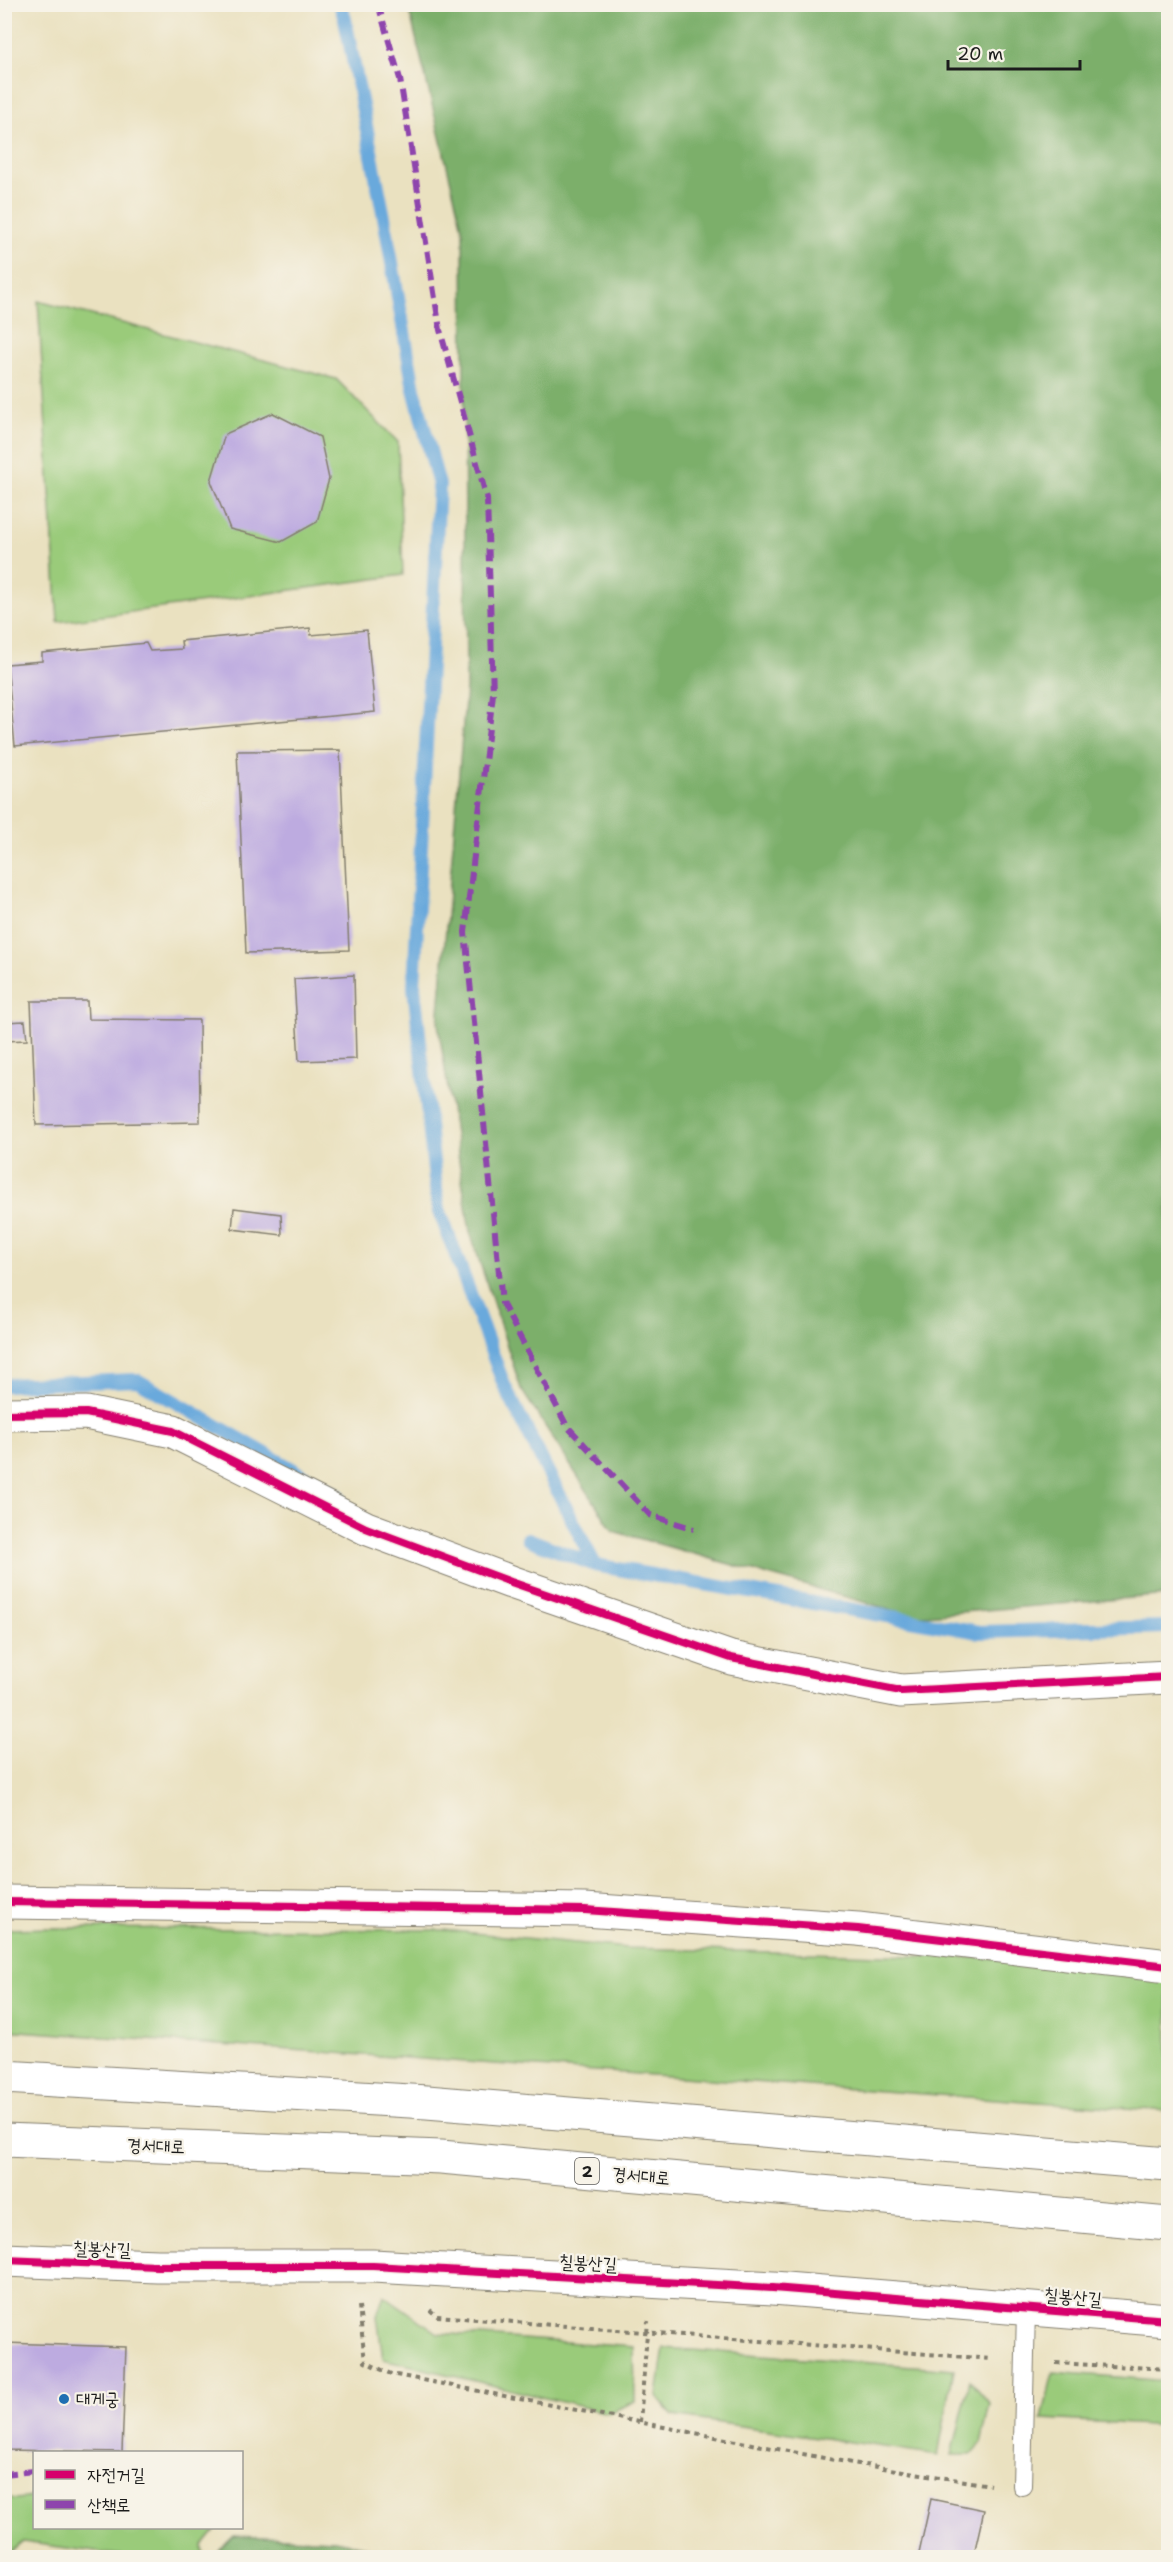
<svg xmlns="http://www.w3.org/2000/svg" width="1173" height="2562" font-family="'Shantell Sans','Poor Story',sans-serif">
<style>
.green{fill:#9acb7a;stroke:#5b744b;stroke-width:1.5}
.forest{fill:#7baf6a;stroke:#4c6643;stroke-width:1.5}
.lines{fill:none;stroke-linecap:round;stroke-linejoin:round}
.stream{stroke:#69a9dc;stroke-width:14}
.building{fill:#bdabe0}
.lane-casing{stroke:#837e6e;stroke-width:20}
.street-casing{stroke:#837e6e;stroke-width:35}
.secondary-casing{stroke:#837e6e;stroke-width:35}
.primary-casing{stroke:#837e6e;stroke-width:35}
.path{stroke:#837e6e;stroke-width:4;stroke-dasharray:4.5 4.5;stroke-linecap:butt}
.lane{stroke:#fff;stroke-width:18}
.street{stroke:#fff;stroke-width:33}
.secondary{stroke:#fff;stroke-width:33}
.primary{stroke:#fff;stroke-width:33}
.quiet{stroke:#8e44ad;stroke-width:6;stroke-dasharray:12 6;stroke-linecap:butt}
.cycleway-casing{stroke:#f7f3e8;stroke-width:11}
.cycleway{stroke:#d6006c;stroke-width:8}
.poi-dot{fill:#1f6fb2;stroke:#f7f3e8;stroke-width:2}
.labels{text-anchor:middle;stroke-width:4.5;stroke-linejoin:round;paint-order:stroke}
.shield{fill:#f7f3e8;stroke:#5e5c59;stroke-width:1.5}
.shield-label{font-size:16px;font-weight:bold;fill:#1c1c1c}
.street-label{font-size:18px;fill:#1c1c1c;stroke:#f7f3e8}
.poi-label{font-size:18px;fill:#1c1c1c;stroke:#f7f3e8;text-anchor:start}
</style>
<rect width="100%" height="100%" fill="#f7f3e8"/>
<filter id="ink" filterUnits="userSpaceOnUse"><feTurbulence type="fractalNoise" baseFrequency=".0167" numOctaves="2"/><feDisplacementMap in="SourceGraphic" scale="12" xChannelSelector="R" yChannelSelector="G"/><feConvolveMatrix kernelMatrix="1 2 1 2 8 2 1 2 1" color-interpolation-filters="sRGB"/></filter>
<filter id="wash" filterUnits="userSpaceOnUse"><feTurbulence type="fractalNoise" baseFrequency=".008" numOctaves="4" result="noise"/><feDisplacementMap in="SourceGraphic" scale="24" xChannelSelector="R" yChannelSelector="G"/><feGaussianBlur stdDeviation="1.35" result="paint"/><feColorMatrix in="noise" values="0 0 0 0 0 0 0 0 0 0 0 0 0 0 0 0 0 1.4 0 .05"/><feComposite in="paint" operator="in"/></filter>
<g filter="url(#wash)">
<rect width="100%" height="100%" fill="#eae1c0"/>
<path class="green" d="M 38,301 L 336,379 L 398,442 L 403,575 L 58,622 Z
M 56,1928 L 443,1930 L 627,1948 L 1062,1960 L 1168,1978 L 1168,2111 L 5,2030 L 4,1929 Z
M 384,2295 L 438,2333 L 634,2347 L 635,2402 L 608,2413 L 383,2359 L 377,2316 Z
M 664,2348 L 954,2369 L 938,2455 L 673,2416 L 657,2396 Z
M 1053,2372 L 1168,2381 L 1168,2426 L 1042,2419 Z
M 970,2380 L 990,2404 L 981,2444 L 971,2455 L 952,2455 Z
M 5,2497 L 16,2499 L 34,2497 L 34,2528 L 208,2528 L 215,2531 L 203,2546 L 204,2557 L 132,2557 L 23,2542 L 5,2557 Z"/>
<path class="forest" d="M 408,5 L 1168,5 L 1168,1595 L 913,1616 L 613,1531 L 521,1389 L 470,1232 L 438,1024 L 466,688 L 463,232 Z
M 234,2536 L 335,2540 L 414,2557 L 216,2557 L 215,2555 Z"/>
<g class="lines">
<path class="stream" d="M 340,4 L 345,19 L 384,217 L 414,389 L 439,485 L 414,987 L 438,1207 L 504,1385 L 595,1565
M 4,1385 L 137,1380 L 339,1496
M 528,1539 L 595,1565 L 979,1632 L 1168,1627"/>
</g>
<g id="blocks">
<path class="building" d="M 273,413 L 320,437 L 329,479 L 317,522 L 281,542 L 230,529 L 211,481 L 225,434 Z
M 310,628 L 311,635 L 367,630 L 375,712 L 15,746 L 7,664 L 42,661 L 42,653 L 146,643 L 150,651 L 182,649 L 181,641 Z
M 340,750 L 349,950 L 246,953 L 237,751 Z
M 354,975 L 356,1059 L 299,1061 L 294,979 Z
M 31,1001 L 87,1001 L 88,1019 L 199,1020 L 200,1122 L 36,1125 Z
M 25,1021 L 27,1040 L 4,1041 L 4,1022 Z
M 234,1208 L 281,1214 L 282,1235 L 232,1229 Z
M 4,2343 L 126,2347 L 122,2452 L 4,2450 Z
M 931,2499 L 984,2510 L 973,2558 L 918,2558 Z"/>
</g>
</g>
<g filter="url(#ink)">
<use href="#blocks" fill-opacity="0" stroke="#837e6e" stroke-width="1.5"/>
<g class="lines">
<g class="lane-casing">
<path id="lane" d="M 1022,2486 L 1026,2309"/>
</g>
<g class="street-casing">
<path id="street" d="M 4,1414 L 86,1413 L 173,1431 L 366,1528 L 511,1582 L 731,1658 L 901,1691 L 1168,1677
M 4,1902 L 585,1910 L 858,1929 L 1168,1966"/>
</g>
<g class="secondary-casing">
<path id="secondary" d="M 4,2260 L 157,2266 L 373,2266 L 773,2288 L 1168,2320"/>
</g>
<g class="primary-casing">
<path id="primary" d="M 4,2077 L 427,2102 L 1168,2164
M 4,2140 L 441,2157 L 1168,2224"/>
</g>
<path class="path" d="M 359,2306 L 365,2362 L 391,2374 L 834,2460 L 990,2485
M 430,2310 L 437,2316 L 992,2359
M 1056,2363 L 1168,2369
M 640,2422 L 648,2321"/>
<use href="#lane" class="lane"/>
<use href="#street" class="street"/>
<use href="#secondary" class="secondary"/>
<use href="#primary" class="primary"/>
<path class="quiet" d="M 378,4 L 400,79 L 440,330 L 487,499 L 493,694 L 465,932 L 502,1303 L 567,1426 L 650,1515 L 694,1529
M 4,2474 L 34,2471"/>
<g class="cycleway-casing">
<path id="cycleway" d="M 4,1414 L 86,1413 L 173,1431 L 366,1528 L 511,1582 L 731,1658 L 901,1691 L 1168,1677
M 4,1902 L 585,1910 L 858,1929 L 1168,1966
M 4,2260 L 157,2266 L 373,2266 L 773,2288 L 1168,2320"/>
</g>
<use href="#cycleway" class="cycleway"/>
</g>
</g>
<circle class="poi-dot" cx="64" cy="2399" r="6"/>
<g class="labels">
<rect class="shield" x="575" y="2158" width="24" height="26" rx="4.5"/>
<g class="shield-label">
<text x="587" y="2177">2</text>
</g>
<g class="street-label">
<text transform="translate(156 2146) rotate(2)" y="6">경서대로</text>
<text transform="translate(641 2176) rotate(5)" y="6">경서대로</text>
<text transform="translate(102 2249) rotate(2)" y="6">칠봉산길</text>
<text transform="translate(588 2263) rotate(3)" y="6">칠봉산길</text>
<text transform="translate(1073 2297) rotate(5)" y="6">칠봉산길</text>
</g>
<g class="poi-label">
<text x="76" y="2405">대게궁</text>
</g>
</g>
<rect width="1173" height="2562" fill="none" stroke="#f7f3e8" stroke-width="24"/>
<rect x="33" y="2451" width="210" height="78" fill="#f7f3e8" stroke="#9f9d96" stroke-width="1.5"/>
<rect x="45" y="2470" width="30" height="9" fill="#d6006c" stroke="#9f9d96" stroke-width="1.5"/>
<text x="87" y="2481" font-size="18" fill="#1c1c1c">자전거길</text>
<rect x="45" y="2500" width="30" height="9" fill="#8e44ad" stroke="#9f9d96" stroke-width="1.5"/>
<text x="87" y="2511" font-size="18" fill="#1c1c1c">산책로</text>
<path d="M948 60v9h132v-9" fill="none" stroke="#1c1c1c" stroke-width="3"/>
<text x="957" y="60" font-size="18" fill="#1c1c1c" stroke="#f7f3e8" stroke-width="4.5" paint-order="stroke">20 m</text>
</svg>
